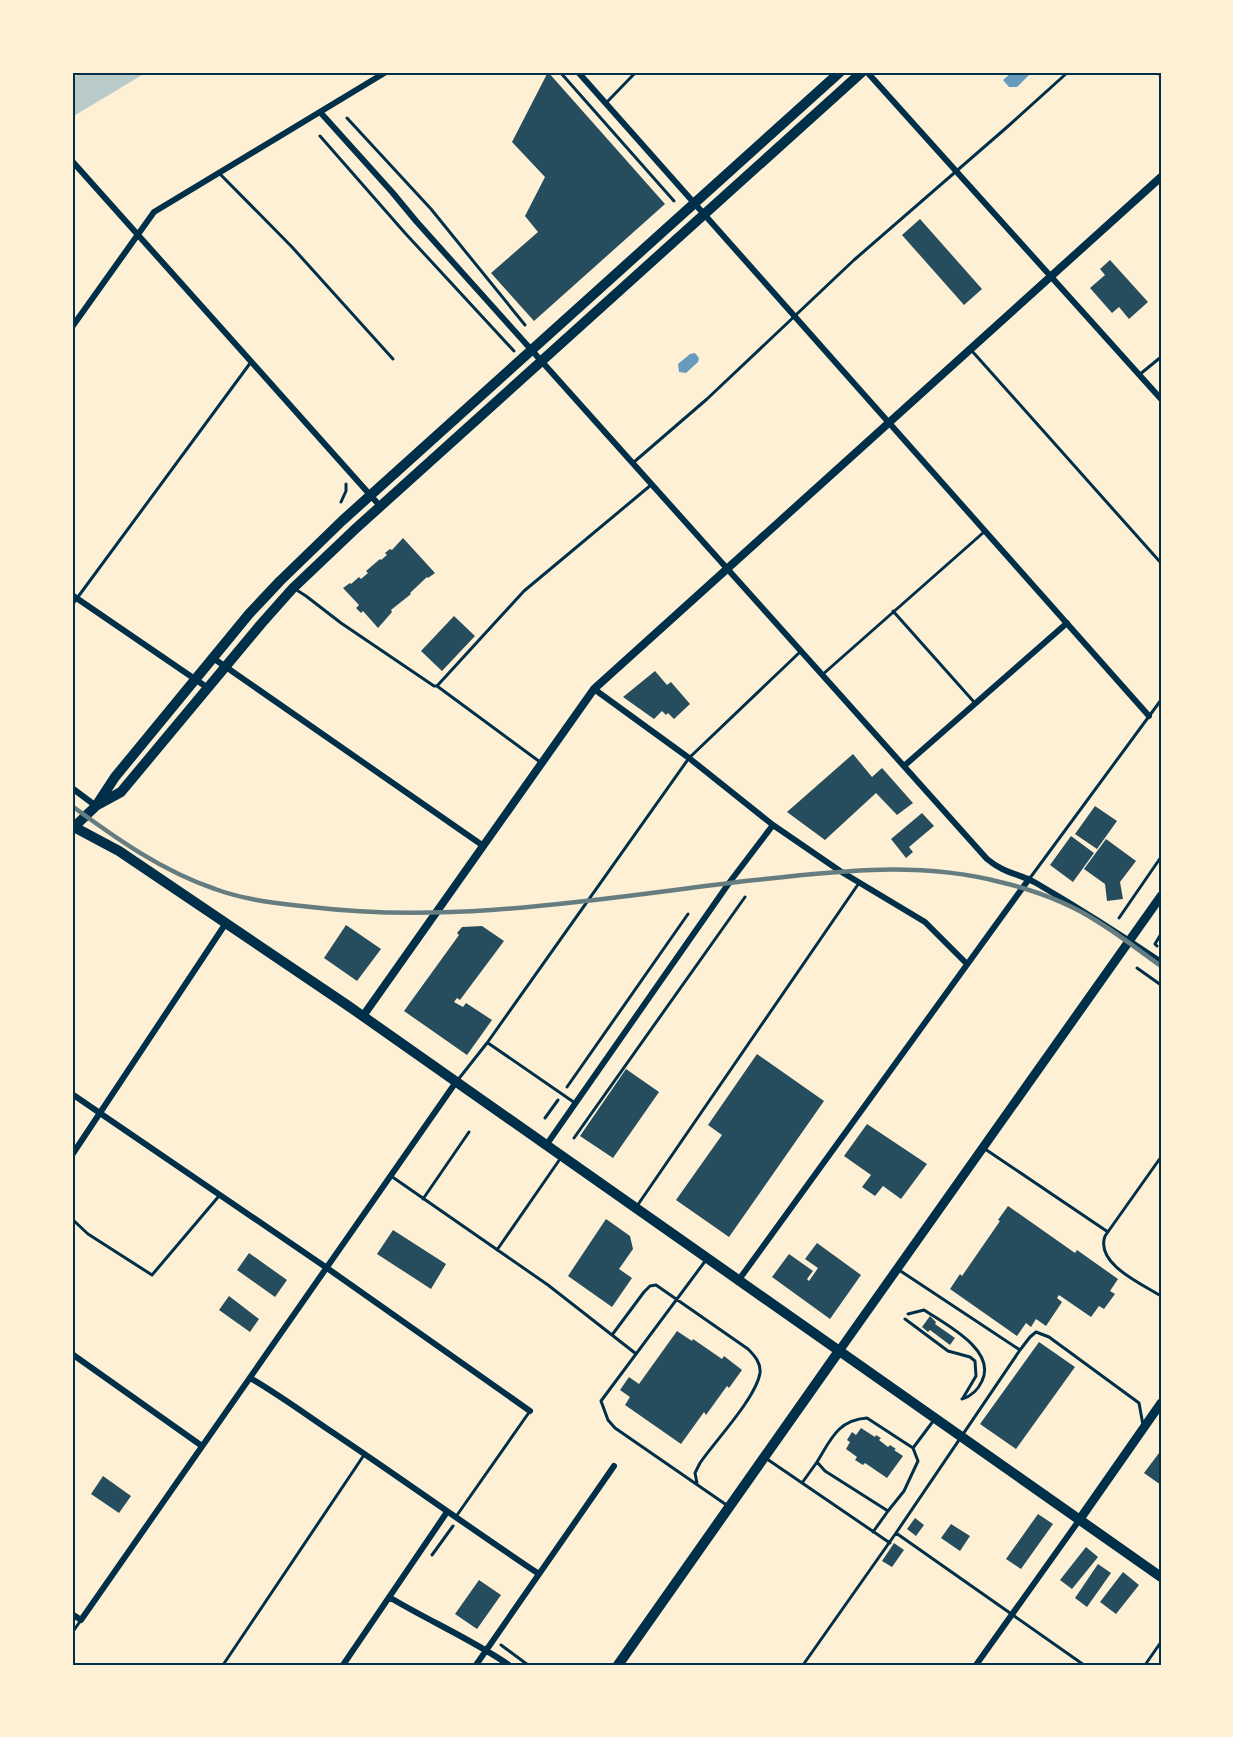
<svg xmlns="http://www.w3.org/2000/svg" width="1233" height="1737" font-family="Mulish,sans-serif">
<style>
.green{fill:#b9caca}
.water{fill:#669bbc}
.building{fill:#264d5e}
.lines{fill:none;stroke-linecap:round;stroke-linejoin:round}
.path{stroke:#003049;stroke-width:3}
.service{stroke:#003049;stroke-width:3}
.minor{stroke:#003049;stroke-width:6}
.tertiary{stroke:#003049;stroke-width:8}
.secondary{stroke:#003049;stroke-width:9}
.primary{stroke:#003049;stroke-width:10}
.rail{stroke:#657d81;stroke-width:4.5}
.neatline{fill:none;stroke:#003049;stroke-width:2}
</style>
<rect width="100%" height="100%" fill="#fdf0d5"/>
<path class="green" d="M 83,72 L 147,72 L 72,117 L 72,78 Z"/>
<path class="water" d="M 1012,72 L 1032,72 L 1017,87 L 1009,87 L 1003,80 Z
M 695,353 L 699,358 L 698,362 L 686,373 L 679,372 L 678,364 L 690,354 Z"/>
<path class="building" d="M 548,72 L 665,204 L 534,321 L 491,273 L 538,232 L 525,216 L 545,177 L 512,142 Z
M 920,219 L 982,289 L 964,305 L 902,235 Z
M 1110,260 L 1148,302 L 1129,319 L 1119,307 L 1112,313 L 1090,288 L 1105,275 L 1100,269 Z
M 403,538 L 435,573 L 428,578 L 427,577 L 410,593 L 411,594 L 391,610 L 392,612 L 378,628 L 363,611 L 361,613 L 356,608 L 359,605 L 343,588 L 350,583 L 351,584 L 359,577 L 361,579 L 368,573 L 366,571 L 380,559 L 381,560 L 387,555 L 385,553 L 390,549 L 392,550 Z
M 454,616 L 475,636 L 442,671 L 421,651 Z
M 655,671 L 667,685 L 671,682 L 690,704 L 674,719 L 668,713 L 666,715 L 662,711 L 654,719 L 623,697 Z
M 853,754 L 872,777 L 882,768 L 913,803 L 897,815 L 876,793 L 825,840 L 787,812 Z
M 1095,806 L 1117,821 L 1097,849 L 1075,834 Z
M 922,813 L 934,826 L 909,847 L 913,852 L 906,858 L 891,839 Z
M 1071,836 L 1094,853 L 1073,882 L 1050,865 Z
M 1106,839 L 1136,861 L 1120,882 L 1123,899 L 1107,901 L 1105,884 L 1084,869 Z
M 346,925 L 381,949 L 357,981 L 324,958 Z
M 482,926 L 504,941 L 460,1000 L 457,998 L 454,1002 L 463,1007 L 466,1003 L 492,1020 L 467,1055 L 404,1011 L 459,935 L 457,933 L 462,927 Z
M 757,1054 L 824,1101 L 729,1237 L 676,1200 L 722,1135 L 708,1125 Z
M 626,1069 L 659,1092 L 613,1158 L 580,1136 Z
M 867,1124 L 927,1164 L 901,1199 L 883,1186 L 875,1196 L 862,1187 L 871,1175 L 844,1156 Z
M 1008,1206 L 1075,1253 L 1077,1250 L 1118,1279 L 1110,1291 L 1115,1294 L 1104,1309 L 1099,1306 L 1091,1317 L 1059,1295 L 1057,1298 L 1062,1302 L 1046,1326 L 1036,1319 L 1031,1327 L 1026,1323 L 1017,1336 L 950,1289 L 960,1274 L 962,1276 L 1000,1221 L 998,1220 Z
M 606,1219 L 630,1236 L 633,1249 L 619,1269 L 632,1278 L 612,1307 L 568,1276 Z
M 393,1230 L 446,1264 L 431,1289 L 377,1254 Z
M 817,1243 L 861,1275 L 830,1319 L 772,1277 L 789,1254 L 813,1271 L 807,1279 L 809,1281 L 818,1268 L 805,1259 Z
M 249,1253 L 287,1280 L 275,1297 L 237,1270 Z
M 229,1296 L 259,1319 L 250,1332 L 219,1310 Z
M 930,1316 L 936,1322 L 935,1324 L 955,1338 L 950,1345 L 930,1330 L 928,1332 L 922,1327 Z
M 677,1331 L 692,1341 L 693,1339 L 722,1359 L 724,1356 L 742,1370 L 729,1388 L 727,1386 L 706,1415 L 704,1412 L 681,1444 L 625,1405 L 630,1397 L 620,1390 L 629,1377 L 639,1384 Z
M 1039,1342 L 1075,1367 L 1016,1449 L 980,1424 Z
M 861,1428 L 875,1437 L 876,1435 L 881,1438 L 879,1440 L 888,1447 L 890,1445 L 896,1449 L 894,1450 L 903,1456 L 887,1478 L 865,1463 L 863,1465 L 855,1460 L 857,1457 L 846,1449 L 850,1442 L 847,1440 L 852,1432 L 856,1435 Z
M 1159,1453 L 1161,1455 L 1161,1485 L 1144,1473 Z
M 103,1476 L 131,1496 L 119,1513 L 91,1494 Z
M 1038,1514 L 1053,1524 L 1021,1569 L 1006,1559 Z
M 915,1518 L 924,1525 L 916,1536 L 907,1529 Z
M 951,1524 L 970,1536 L 960,1551 L 941,1538 Z
M 894,1543 L 904,1550 L 892,1567 L 882,1561 Z
M 1086,1547 L 1098,1557 L 1072,1589 L 1060,1580 Z
M 1098,1564 L 1111,1573 L 1087,1607 L 1075,1598 Z
M 1123,1572 L 1139,1585 L 1116,1614 L 1100,1602 Z
M 479,1580 L 501,1595 L 477,1629 L 455,1614 Z"/>
<g class="lines">
<path class="path" d="M 560,72 L 674,201
M 347,118 L 431,209 L 525,325
M 320,136 L 405,233 L 514,351
M 341,502 L 346,491 L 346,484
M 1119,918 L 1161,857
M 1157,946 L 1155,944 L 1161,934
M 1137,968 L 1161,985
M 567,1087 L 688,914
M 545,1118 L 558,1100
M 574,1138 L 745,897
M 432,1555 L 453,1526
M 501,1645 L 528,1665"/>
<path class="service" d="M 607,102 L 636,72
M 220,174 L 292,247 L 393,359
M 972,351 L 1161,563
M 1139,375 L 1161,357
M 634,462 L 707,399 L 854,260 L 1006,128 L 1068,72
M 295,589 L 306,596 L 341,623 L 434,686 L 437,686 L 524,591 L 651,485
M 72,605 L 251,362
M 893,611 L 974,702
M 822,675 L 984,532
M 437,686 L 540,762
M 1030,878 L 1161,700
M 488,1043 L 575,1103
M 457,1081 L 487,1043 L 689,758 L 800,652
M 985,1149 L 1108,1232
M 1161,1157 L 1105,1236 C 1095,1264 1142,1284 1161,1296
M 391,1176 L 548,1285 L 635,1353
M 423,1199 L 469,1132
M 637,1206 L 859,883
M 72,1219 L 88,1234 L 152,1275 L 219,1196
M 497,1250 L 560,1159
M 706,1260 L 601,1401 L 608,1420 L 615,1428 L 728,1506
M 899,1270 L 1020,1350
M 908,1314 L 924,1310 C 945,1324 997,1350 982,1381 C 978,1390 972,1396 962,1399
M 905,1319 L 948,1351 L 970,1357 L 975,1361 L 976,1376 L 963,1398
M 612,1335 L 644,1292 L 650,1286 L 656,1285 L 748,1349 C 755,1356 761,1363 760,1373 C 756,1398 715,1441 700,1463 L 695,1473 L 697,1483
M 867,1418 L 913,1448 L 918,1461 L 904,1491 L 888,1511 L 825,1471 L 817,1462 C 831,1439 838,1420 867,1418 Z
M 913,1448 L 934,1420
M 767,1459 L 890,1543
M 802,1483 L 817,1462
M 455,1518 L 530,1411
M 873,1532 L 888,1511
M 72,1633 L 81,1620
M 223,1665 L 364,1455
M 803,1665 L 896,1533
M 1084,1665 L 896,1533 L 1020,1350 L 1030,1337 L 1036,1332 L 1049,1337 L 1139,1403 L 1143,1425
M 1145,1665 L 1161,1642"/>
<path class="minor" d="M 578,72 L 1149,716
M 867,72 L 1161,399
M 1160,72 L 1161,74
M 320,112 L 392,192 L 416,221 L 987,859 C 1005,874 1018,873 1036,883 C 1079,908 1120,934 1161,962
M 72,161 L 380,506
M 72,327 L 154,212 L 386,72
M 72,595 L 208,688
M 213,658 L 482,845
M 594,689 L 689,758 L 773,825 L 840,871 L 925,922 L 967,964
M 904,766 L 1067,623
M 72,788 L 96,806
M 72,1094 L 327,1268 L 530,1411
M 547,1144 L 729,883 L 773,825
M 72,1155 L 226,923
M 738,1281 L 1029,879
M 72,1354 L 202,1446
M 250,1378 C 276,1393 301,1411 326,1428 C 398,1476 467,1526 539,1574
M 389,1597 C 429,1621 471,1639 509,1665
M 72,1614 L 81,1620 L 456,1082
M 343,1665 L 447,1512
M 476,1665 L 614,1466
M 976,1665 L 1080,1519"/>
<path class="tertiary" d="M 363,1016 L 594,689 L 1161,177"/>
<path class="secondary" d="M 839,1351 L 1161,896
M 1080,1519 L 1161,1403"/>
<path class="primary" d="M 840,72 L 343,520 L 280,581 L 249,614 L 115,777 L 96,806 L 74,827 L 119,851 L 347,1005 L 1161,1577
M 99,804 L 121,792 L 261,624 L 293,588 L 353,531 L 862,72
M 618,1665 L 839,1351"/>
<path class="rail" d="M 72,806 C 117,839 162,871 215,889 C 245,900 279,904 311,907 C 459,925 608,897 755,880 C 837,871 919,861 1000,882 C 1034,890 1071,904 1100,923 C 1121,936 1141,952 1161,966"/>
</g>
<rect width="1233" height="1737" fill="none" stroke="#fdf0d5" stroke-width="147"/>
<rect x="74" y="74" width="1086" height="1590" class="neatline"/>
</svg>
